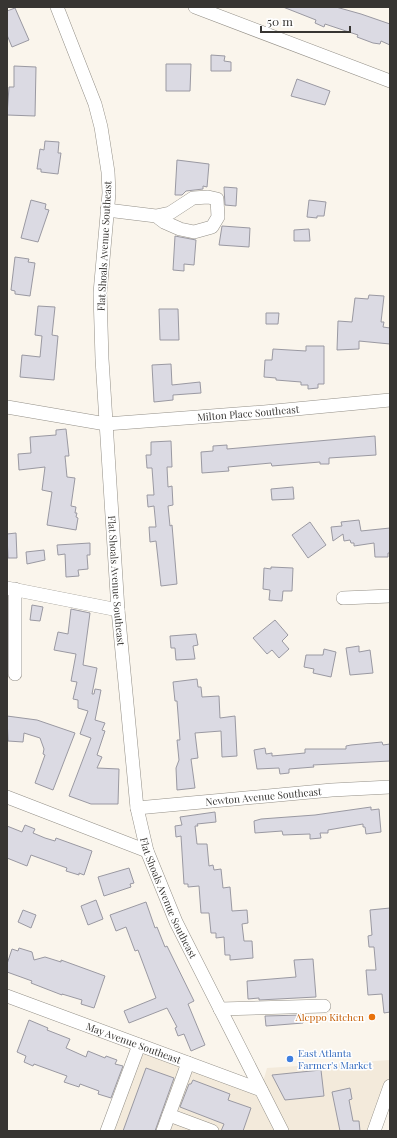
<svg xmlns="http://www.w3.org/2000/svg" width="397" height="1138" font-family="'Playfair Display',serif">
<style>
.built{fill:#f3eadb}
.building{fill:#dbdae3;stroke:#9a99a2}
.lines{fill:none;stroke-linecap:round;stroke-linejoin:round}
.minor-casing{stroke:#949088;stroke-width:14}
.minor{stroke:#fff;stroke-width:13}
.food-dot{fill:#e8710a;stroke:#fff;stroke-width:1.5}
.shop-dot{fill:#3f7fe0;stroke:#fff;stroke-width:1.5}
.labels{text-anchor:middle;stroke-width:3;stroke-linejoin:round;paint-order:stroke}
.street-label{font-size:10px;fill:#373532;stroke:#fff}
.food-label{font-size:10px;fill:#c56008;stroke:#fff;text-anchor:end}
.shop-label{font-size:10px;fill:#366cbe;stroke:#fff;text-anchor:start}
</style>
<rect width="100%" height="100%" fill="#faf5ec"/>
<path class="built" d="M 139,1045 L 261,1089 L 267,1068 L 390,1060 L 390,1086 L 376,1129 L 382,1131 L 107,1131 Z"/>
<path class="building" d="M 283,7 L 336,7 L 361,14 L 390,24 L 390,45 L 381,41 L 380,44 L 373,43 L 357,37 L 358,35 L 325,24 L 324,27 L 315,23 L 316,20 Z
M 15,8 L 29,40 L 12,47 L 7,35 L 7,11 Z
M 211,55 L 225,56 L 224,61 L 231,62 L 231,71 L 211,71 Z
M 166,64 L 191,64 L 190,91 L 166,91 Z
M 14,66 L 36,67 L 35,116 L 7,115 L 9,87 L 14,87 Z
M 297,79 L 330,91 L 325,105 L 291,96 Z
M 45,141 L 59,142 L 58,153 L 61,153 L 58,174 L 41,172 L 41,169 L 37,169 L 40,149 L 44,150 Z
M 177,160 L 209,164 L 207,187 L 203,186 L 203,189 L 186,191 L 182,195 L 175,195 Z
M 224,187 L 237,188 L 236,206 L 225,205 Z
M 31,200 L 46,204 L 45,209 L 49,210 L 38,242 L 21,238 Z
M 309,200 L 326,202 L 324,216 L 317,216 L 317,218 L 307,217 Z
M 222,226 L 250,228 L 249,247 L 219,245 Z
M 309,229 L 310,241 L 294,241 L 294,230 Z
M 175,236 L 196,240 L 194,265 L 184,264 L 184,271 L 173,270 Z
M 15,257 L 29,259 L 28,262 L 35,263 L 30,296 L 15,294 L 15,291 L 11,290 Z
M 369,295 L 384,296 L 381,322 L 384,322 L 383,327 L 390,328 L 390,344 L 359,341 L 359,349 L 337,350 L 338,321 L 352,322 L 355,298 L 368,299 Z
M 38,306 L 55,307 L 52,335 L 58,336 L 54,380 L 20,377 L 22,355 L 40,357 L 42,336 L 35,335 Z
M 159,309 L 178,309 L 179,340 L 160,340 Z
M 266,313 L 279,313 L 278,324 L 266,324 Z
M 306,346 L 324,346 L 324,384 L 318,384 L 318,388 L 308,389 L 308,385 L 301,385 L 301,382 L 276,380 L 276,378 L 264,377 L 265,360 L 272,360 L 273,349 L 306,351 Z
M 171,364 L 172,385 L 200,382 L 201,393 L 173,395 L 173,400 L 154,402 L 152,365 Z
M 66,429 L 69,456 L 65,456 L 67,477 L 75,478 L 71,506 L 76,507 L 75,513 L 77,513 L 76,517 L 78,518 L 76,530 L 47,525 L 52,492 L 42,490 L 45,467 L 19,470 L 18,454 L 31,453 L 30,437 L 56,435 L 56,430 Z
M 375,436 L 376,455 L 329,458 L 329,464 L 320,464 L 320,462 L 272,466 L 271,463 L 228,467 L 229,471 L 202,473 L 201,452 L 213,451 L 213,446 L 227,445 L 227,449 Z
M 171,441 L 172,467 L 167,467 L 168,487 L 172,486 L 173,505 L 168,506 L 170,526 L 172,525 L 177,584 L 161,586 L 156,541 L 150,542 L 149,527 L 156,527 L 154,506 L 148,507 L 147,495 L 154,495 L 152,468 L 147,468 L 146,455 L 151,455 L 151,442 Z
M 293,487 L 294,499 L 272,500 L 271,489 Z
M 359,520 L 361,531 L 390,528 L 390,553 L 388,553 L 388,557 L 375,557 L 374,543 L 354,546 L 354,543 L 351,543 L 350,540 L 344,541 L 343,534 L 333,541 L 331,527 L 342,526 L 341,522 Z
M 310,522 L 326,545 L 308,558 L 292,535 Z
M 16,533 L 17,558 L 8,558 L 7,534 Z
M 90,543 L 90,555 L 87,555 L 88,569 L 78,570 L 79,576 L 66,577 L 65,554 L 58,555 L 57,545 Z
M 44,550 L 45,560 L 27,564 L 26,552 Z
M 271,567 L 293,568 L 292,591 L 283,591 L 282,601 L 269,600 L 270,590 L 263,589 L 264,568 L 271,569 Z
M 32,605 L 43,607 L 40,621 L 30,620 Z
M 71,609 L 90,613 L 83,665 L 97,668 L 92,694 L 94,694 L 95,689 L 101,690 L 95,720 L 105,723 L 102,730 L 105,731 L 97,755 L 102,757 L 97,768 L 119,769 L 118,804 L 91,804 L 69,796 L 91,738 L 80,734 L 88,711 L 78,708 L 78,700 L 73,699 L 77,682 L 71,681 L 76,654 L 54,650 L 58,632 L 68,634 Z
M 275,620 L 288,635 L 282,641 L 289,649 L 279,658 L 272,650 L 267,654 L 253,638 Z
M 196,634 L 198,645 L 193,646 L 195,659 L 176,660 L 175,648 L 171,648 L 170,636 Z
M 359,646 L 359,652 L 370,650 L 373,673 L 350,675 L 346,648 Z
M 324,649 L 336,652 L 331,677 L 313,673 L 314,669 L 304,667 L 306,655 L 323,655 Z
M 197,679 L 198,687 L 201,687 L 202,697 L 219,696 L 220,718 L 235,716 L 237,756 L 222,757 L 221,731 L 195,733 L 198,758 L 191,759 L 195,788 L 177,790 L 176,768 L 179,760 L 177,740 L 180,740 L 177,701 L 175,701 L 173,682 Z
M 7,716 L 37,720 L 75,733 L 53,790 L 35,783 L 45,755 L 43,754 L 44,749 L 40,738 L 24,733 L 23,742 L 8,741 Z
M 382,742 L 383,745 L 390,744 L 390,761 L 313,765 L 314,767 L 289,769 L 289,773 L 280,774 L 279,768 L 257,769 L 254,750 L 265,748 L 266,754 L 272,753 L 272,756 L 305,753 L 305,749 L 346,749 L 346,746 L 351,745 Z
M 371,807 L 371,810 L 379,809 L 381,832 L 366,834 L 365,827 L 363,827 L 363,824 L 328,830 L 328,833 L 320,833 L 321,838 L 310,839 L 310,834 L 283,835 L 282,831 L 255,833 L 254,821 L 261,819 L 315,815 Z
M 215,812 L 216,822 L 197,824 L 198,826 L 195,826 L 197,844 L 207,844 L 209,866 L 213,865 L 214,870 L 221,869 L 223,888 L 230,887 L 232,911 L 247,910 L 248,923 L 242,924 L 244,941 L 252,941 L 253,958 L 230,960 L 230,955 L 225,955 L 224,937 L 216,938 L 216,933 L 211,933 L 209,913 L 201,913 L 199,886 L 188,887 L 188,884 L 184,884 L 181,836 L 176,837 L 175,826 L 182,825 L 180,817 Z
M 25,825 L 35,829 L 33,833 L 45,838 L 55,841 L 56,838 L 92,851 L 84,875 L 79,873 L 79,875 L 66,871 L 67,868 L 31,855 L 27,866 L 7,858 L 7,826 L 22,832 Z
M 129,868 L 134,883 L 130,884 L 131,887 L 104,896 L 98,877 Z
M 96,900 L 103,919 L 88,925 L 81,906 Z
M 146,902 L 155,928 L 157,927 L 165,947 L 167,946 L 194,1001 L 188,1004 L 205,1045 L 191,1051 L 184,1034 L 178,1036 L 175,1028 L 177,1027 L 167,1008 L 129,1023 L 124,1011 L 156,998 L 138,950 L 135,951 L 126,927 L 116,931 L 110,915 Z
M 390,908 L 390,1012 L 384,1013 L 382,994 L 368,995 L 366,970 L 376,970 L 374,947 L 369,947 L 368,936 L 372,935 L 370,910 Z
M 23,910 L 36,915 L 31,928 L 18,922 Z
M 19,948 L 32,952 L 34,960 L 45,957 L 61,962 L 61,960 L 105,976 L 94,1008 L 81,1004 L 82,1000 L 62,994 L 62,995 L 31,983 L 32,981 L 7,972 L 7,964 L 12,949 L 18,951 Z
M 313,959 L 316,997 L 259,1000 L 259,998 L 248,999 L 247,981 L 296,977 L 294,960 Z
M 302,1015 L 303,1023 L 266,1026 L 265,1016 Z
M 29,1020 L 48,1028 L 47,1030 L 70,1039 L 66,1048 L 86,1057 L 88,1051 L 105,1058 L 106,1056 L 117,1060 L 115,1064 L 123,1066 L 111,1098 L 98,1094 L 99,1091 L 80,1084 L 79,1087 L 64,1082 L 67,1076 L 34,1064 L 33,1066 L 24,1062 L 26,1056 L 17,1052 Z
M 146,1068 L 174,1078 L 155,1131 L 123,1131 Z
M 321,1070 L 324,1096 L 285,1100 L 272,1075 Z
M 193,1080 L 230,1094 L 228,1100 L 251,1108 L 243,1131 L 221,1131 L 224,1124 L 180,1107 L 189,1084 L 191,1084 Z
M 350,1088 L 352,1099 L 349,1100 L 353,1121 L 359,1121 L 360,1131 L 340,1131 L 332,1092 Z"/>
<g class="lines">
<g class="minor-casing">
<g id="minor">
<path id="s1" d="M 57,7 L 95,104 L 101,127 L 108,172 L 109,193 L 100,293 L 102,359 L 118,610 L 137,808 L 147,851 L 176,922 L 282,1131"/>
<path d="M 195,7 L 390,81"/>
<path d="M 107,210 L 156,216 L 164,222 L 180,229 L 194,232 L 212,227 L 218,217 L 217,199 L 208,197 L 193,198 L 170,213 L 156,216"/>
<path id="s2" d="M 7,407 L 106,424 L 264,412 L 390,400"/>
<path d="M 7,588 L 118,610"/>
<path d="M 343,598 L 390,596"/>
<path d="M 15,674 L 15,589"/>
<path d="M 7,797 L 147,851"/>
<path id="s3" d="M 137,808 L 332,790 L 390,787"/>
<path id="s4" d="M 7,996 L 261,1090"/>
<path d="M 220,1009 L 324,1006"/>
<path d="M 169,1115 L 212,1131"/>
<path d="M 107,1131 L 139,1045"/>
<path d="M 163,1131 L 188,1063"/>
<path d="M 374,1131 L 390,1086"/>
</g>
</g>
<use href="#minor" class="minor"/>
</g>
<circle class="food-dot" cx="372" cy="1017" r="4"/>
<circle class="shop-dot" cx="290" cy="1059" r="4"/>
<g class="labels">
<g class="street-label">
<text transform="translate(104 246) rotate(-87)" y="4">Flat Shoals Avenue Southeast</text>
<text dy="4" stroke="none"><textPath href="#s2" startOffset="243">Milton Place Southeast</textPath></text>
<text dy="4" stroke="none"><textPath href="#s1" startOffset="583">Flat Shoals Avenue Southeast</textPath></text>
<text dy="4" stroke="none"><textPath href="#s3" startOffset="127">Newton Avenue Southeast</textPath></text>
<text dy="4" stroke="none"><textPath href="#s1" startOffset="907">Flat Shoals Avenue Southeast</textPath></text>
<text dy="4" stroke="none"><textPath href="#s4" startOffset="135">May Avenue Southeast</textPath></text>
</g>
<g class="food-label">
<text x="364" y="1021">Aleppo Kitchen</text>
</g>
<g class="shop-label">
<text x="298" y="1057">East Atlanta<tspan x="298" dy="12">Farmer's Market</tspan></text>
</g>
</g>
<rect width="397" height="1138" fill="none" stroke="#373532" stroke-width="16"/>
<path d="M261 26v6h89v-6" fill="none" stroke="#373532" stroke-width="2"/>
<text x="267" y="26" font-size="12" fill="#373532" stroke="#ffffff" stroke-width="3" paint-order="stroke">50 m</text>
</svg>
